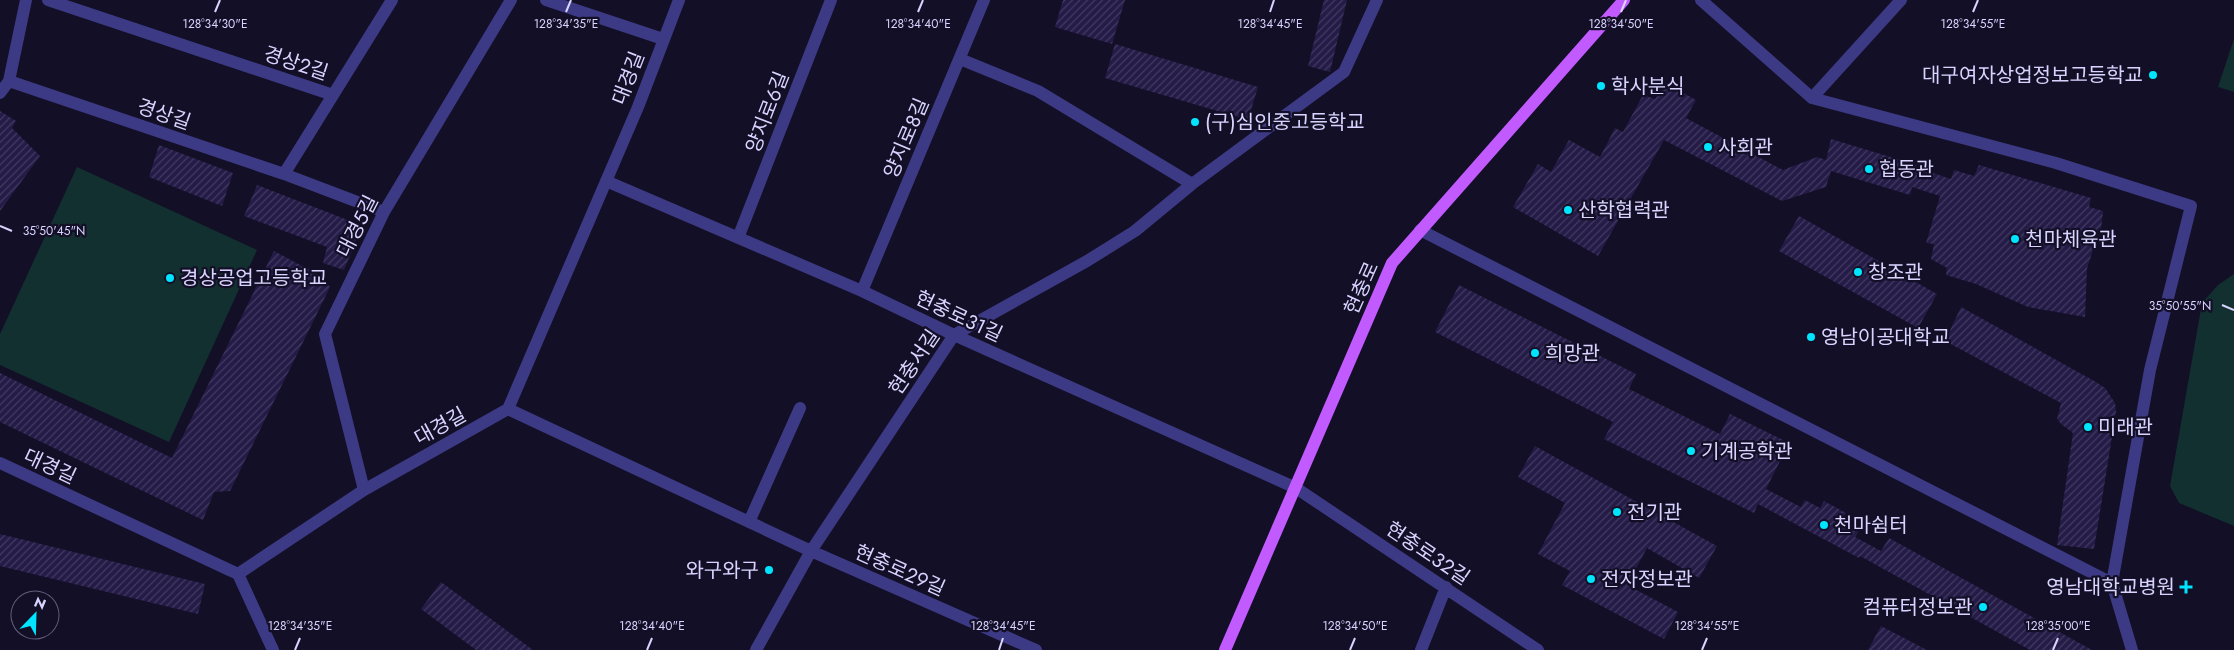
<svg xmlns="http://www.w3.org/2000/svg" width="2234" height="650" font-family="Jost,'Noto Sans KR',sans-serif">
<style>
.pitch{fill:#12302f}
.building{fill:url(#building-hatch)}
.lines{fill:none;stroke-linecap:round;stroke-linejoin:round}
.minor{stroke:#3d3a85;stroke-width:12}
.major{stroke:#c25bff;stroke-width:12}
.ticks{fill:none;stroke:#d9d4ff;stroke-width:2}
.poi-dot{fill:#00e5ff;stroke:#130f26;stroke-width:2}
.labels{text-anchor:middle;stroke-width:4.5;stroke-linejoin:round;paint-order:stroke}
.street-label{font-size:20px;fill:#d9d4ff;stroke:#130f26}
.poi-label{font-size:20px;fill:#d9d4ff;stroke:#130f26;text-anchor:start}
.ticks-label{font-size:12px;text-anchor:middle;fill:#d9d4ff;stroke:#130f26;stroke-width:4.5;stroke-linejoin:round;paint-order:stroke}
</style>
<defs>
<pattern id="building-hatch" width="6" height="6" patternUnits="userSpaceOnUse" patternTransform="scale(1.25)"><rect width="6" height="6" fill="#241b47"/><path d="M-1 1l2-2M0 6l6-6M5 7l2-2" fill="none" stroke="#433b63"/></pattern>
</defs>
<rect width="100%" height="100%" fill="#130f26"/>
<path class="pitch" d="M 2234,39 L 2234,92 L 2218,87 Z
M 77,167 L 257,250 L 169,442 L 0,365 L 0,334 Z
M 2234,274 L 2234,526 L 2179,503 L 2170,486 L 2202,303 L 2218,285 Z"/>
<path class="building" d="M 1063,0 L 1125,0 L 1112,44 L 1055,27 Z
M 1324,0 L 1347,0 L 1330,72 L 1308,66 Z
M 1115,44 L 1258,87 L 1248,120 L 1105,78 Z
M 1666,83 L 1696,100 L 1686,118 L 1783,170 L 1817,157 L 1826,160 L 1831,139 L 1917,165 L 1916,167 L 1924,170 L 1951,179 L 1954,170 L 1974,176 L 1979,165 L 2091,198 L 2089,207 L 2103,211 L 2101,231 L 2099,230 L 2087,269 L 2085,317 L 2028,307 L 1976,284 L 1946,275 L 1947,268 L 1931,259 L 1934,244 L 1926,243 L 1940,196 L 1912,187 L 1910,195 L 1831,171 L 1826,187 L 1782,201 L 1664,140 L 1598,256 L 1513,207 L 1538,164 L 1551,172 L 1569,140 L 1600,157 L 1615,128 L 1623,132 L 1643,95 L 1655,99 Z
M 0,111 L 16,121 L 12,128 L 40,156 L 0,211 Z
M 159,145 L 233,173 L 222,206 L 149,177 Z
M 257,185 L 353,222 L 360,232 L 344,270 L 323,263 L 327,247 L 244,216 Z
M 1799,216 L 1937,294 L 1918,328 L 1779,251 Z
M 274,251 L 317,274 L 330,287 L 230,491 L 214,492 L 203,520 L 0,422 L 0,373 L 172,458 Z
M 1459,285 L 1636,374 L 1629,389 L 1720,434 L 1730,414 L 1789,443 L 1766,489 L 1801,507 L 1805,500 L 1820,508 L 1824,501 L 1846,513 L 1842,520 L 1860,529 L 1855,537 L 1881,551 L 1889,538 L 2092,650 L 2030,650 L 1860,556 L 1859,558 L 1758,504 L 1754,513 L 1604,439 L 1613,422 L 1435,332 Z
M 1961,307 L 2096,382 L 2105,388 L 2115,403 L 2116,412 L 2094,549 L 2057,545 L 2073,433 L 2061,424 L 2057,419 L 2061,403 L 1945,341 Z
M 1535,446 L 1717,546 L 1699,578 L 1647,548 L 1627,585 L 1678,612 L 1664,639 L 1562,585 L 1570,571 L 1538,554 L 1565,503 L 1518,477 Z
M 0,534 L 205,584 L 198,614 L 0,566 Z
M 441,582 L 533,650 L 476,650 L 421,609 Z
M 1881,626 L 1927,650 L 1868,650 Z"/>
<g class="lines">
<path class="minor" d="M 48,0 L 333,95
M 546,0 L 663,39
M 1701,0 L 1812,98 L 2056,163 L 2191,206 L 2150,370 L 2112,583 L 2132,650
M 960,59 L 1038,91 L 1192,184
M 9,81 L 284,174 L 384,212
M 0,93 L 9,81 L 26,0
M 1812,98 L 1901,0
M 284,174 L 392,0
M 606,181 L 862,291 L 954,335 L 1296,488 L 1538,650
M 1420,230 L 2112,583
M 738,238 L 831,0
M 862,291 L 984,0
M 508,409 L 811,551 L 1036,650
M 0,463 L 238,574
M 364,490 L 325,334 L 384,212 L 511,0
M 749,522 L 800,408
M 238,574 L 364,490 L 508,409 L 638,107 L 679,0
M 238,574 L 273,650
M 756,650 L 811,551 L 954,335 L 1087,261 L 1135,231 L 1192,184 L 1344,72 L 1377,0
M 1421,650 L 1446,587"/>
<path class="major" d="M 1225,650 L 1392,263 L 1624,0"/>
</g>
<path class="ticks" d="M 215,12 L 220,0M 566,12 L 571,0M 918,12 L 923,0M 1270,12 L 1274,0M 1621,12 L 1626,0M 1973,12 L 1978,0M 0,226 L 12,231M 2222,305 L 2234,310M 295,650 L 300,638M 647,650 L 652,638M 999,650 L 1003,638M 1350,650 L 1355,638M 1702,650 L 1707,638M 2053,650 L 2058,638"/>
<g class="poi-dot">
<circle cx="2153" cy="75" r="5"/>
<circle cx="1601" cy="86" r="5"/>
<circle cx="1195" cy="122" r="5"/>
<circle cx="1708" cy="147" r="5"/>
<circle cx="1869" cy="169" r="5"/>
<circle cx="1568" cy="210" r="5"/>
<circle cx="2015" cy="239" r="5"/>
<circle cx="1858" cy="272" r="5"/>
<circle cx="170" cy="278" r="5"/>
<circle cx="1811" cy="337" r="5"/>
<circle cx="1535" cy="353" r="5"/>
<circle cx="2088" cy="427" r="5"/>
<circle cx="1691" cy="451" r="5"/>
<circle cx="1617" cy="512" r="5"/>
<circle cx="1824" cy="525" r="5"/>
<circle cx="769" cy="570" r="5"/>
<circle cx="1591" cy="579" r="5"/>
<path d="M2183.5 579.5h5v5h5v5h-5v5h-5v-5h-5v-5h5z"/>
<circle cx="1983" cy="607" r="5"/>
</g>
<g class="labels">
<g class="street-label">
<text transform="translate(296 63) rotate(18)" y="7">경상2길</text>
<text transform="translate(628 78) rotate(-69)" y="7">대경길</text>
<text transform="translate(767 112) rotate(-69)" y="7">양지로6길</text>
<text transform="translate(164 114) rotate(19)" y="7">경상길</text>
<text transform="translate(906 138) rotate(-67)" y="7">양지로8길</text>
<text transform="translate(357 226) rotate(-63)" y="7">대경5길</text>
<text transform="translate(1361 288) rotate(-66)" y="7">현충로</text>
<text transform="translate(959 316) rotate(25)" y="7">현충로31길</text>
<text transform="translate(914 362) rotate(-56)" y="7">현충서길</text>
<text transform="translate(440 426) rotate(-29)" y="7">대경길</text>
<text transform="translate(50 466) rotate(25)" y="7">대경길</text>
<text transform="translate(1428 553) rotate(34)" y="7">현충로32길</text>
<text transform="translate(900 570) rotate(24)" y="7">현충로29길</text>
</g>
<g class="poi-label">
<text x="2143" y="82" text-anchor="end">대구여자상업정보고등학교</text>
<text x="1611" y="93">학사분식</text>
<text x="1205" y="129">(구)심인중고등학교</text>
<text x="1718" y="154">사회관</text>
<text x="1879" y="176">협동관</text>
<text x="1578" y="217">산학협력관</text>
<text x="2025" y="246">천마체육관</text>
<text x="1868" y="279">창조관</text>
<text x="180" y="285">경상공업고등학교</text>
<text x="1821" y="344">영남이공대학교</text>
<text x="1545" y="360">희망관</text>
<text x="2098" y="434">미래관</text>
<text x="1701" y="458">기계공학관</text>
<text x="1627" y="519">전기관</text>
<text x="1834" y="532">천마쉼터</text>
<text x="759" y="577" text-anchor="end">와구와구</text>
<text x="1601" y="586">전자정보관</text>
<text x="2175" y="594" text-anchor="end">영남대학교병원</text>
<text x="1973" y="614" text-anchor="end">컴퓨터정보관</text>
</g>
</g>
<g class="ticks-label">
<text x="215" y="28">128°34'30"E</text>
<text x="566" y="28">128°34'35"E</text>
<text x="918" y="28">128°34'40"E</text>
<text x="1270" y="28">128°34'45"E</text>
<text x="1621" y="28">128°34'50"E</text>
<text x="1973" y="28">128°34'55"E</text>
<text x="54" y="235">35°50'45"N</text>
<text x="2180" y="310">35°50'55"N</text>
<text x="300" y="630">128°34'35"E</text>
<text x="652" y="630">128°34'40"E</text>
<text x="1003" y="630">128°34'45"E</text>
<text x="1355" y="630">128°34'50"E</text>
<text x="1707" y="630">128°34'55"E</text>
<text x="2058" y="630">128°35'00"E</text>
</g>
<g transform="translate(35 615) rotate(23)"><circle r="24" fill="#130f26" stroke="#625e7d"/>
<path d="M0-4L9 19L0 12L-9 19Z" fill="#00e5ff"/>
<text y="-8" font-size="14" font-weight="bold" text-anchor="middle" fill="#d9d4ff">N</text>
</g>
</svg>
